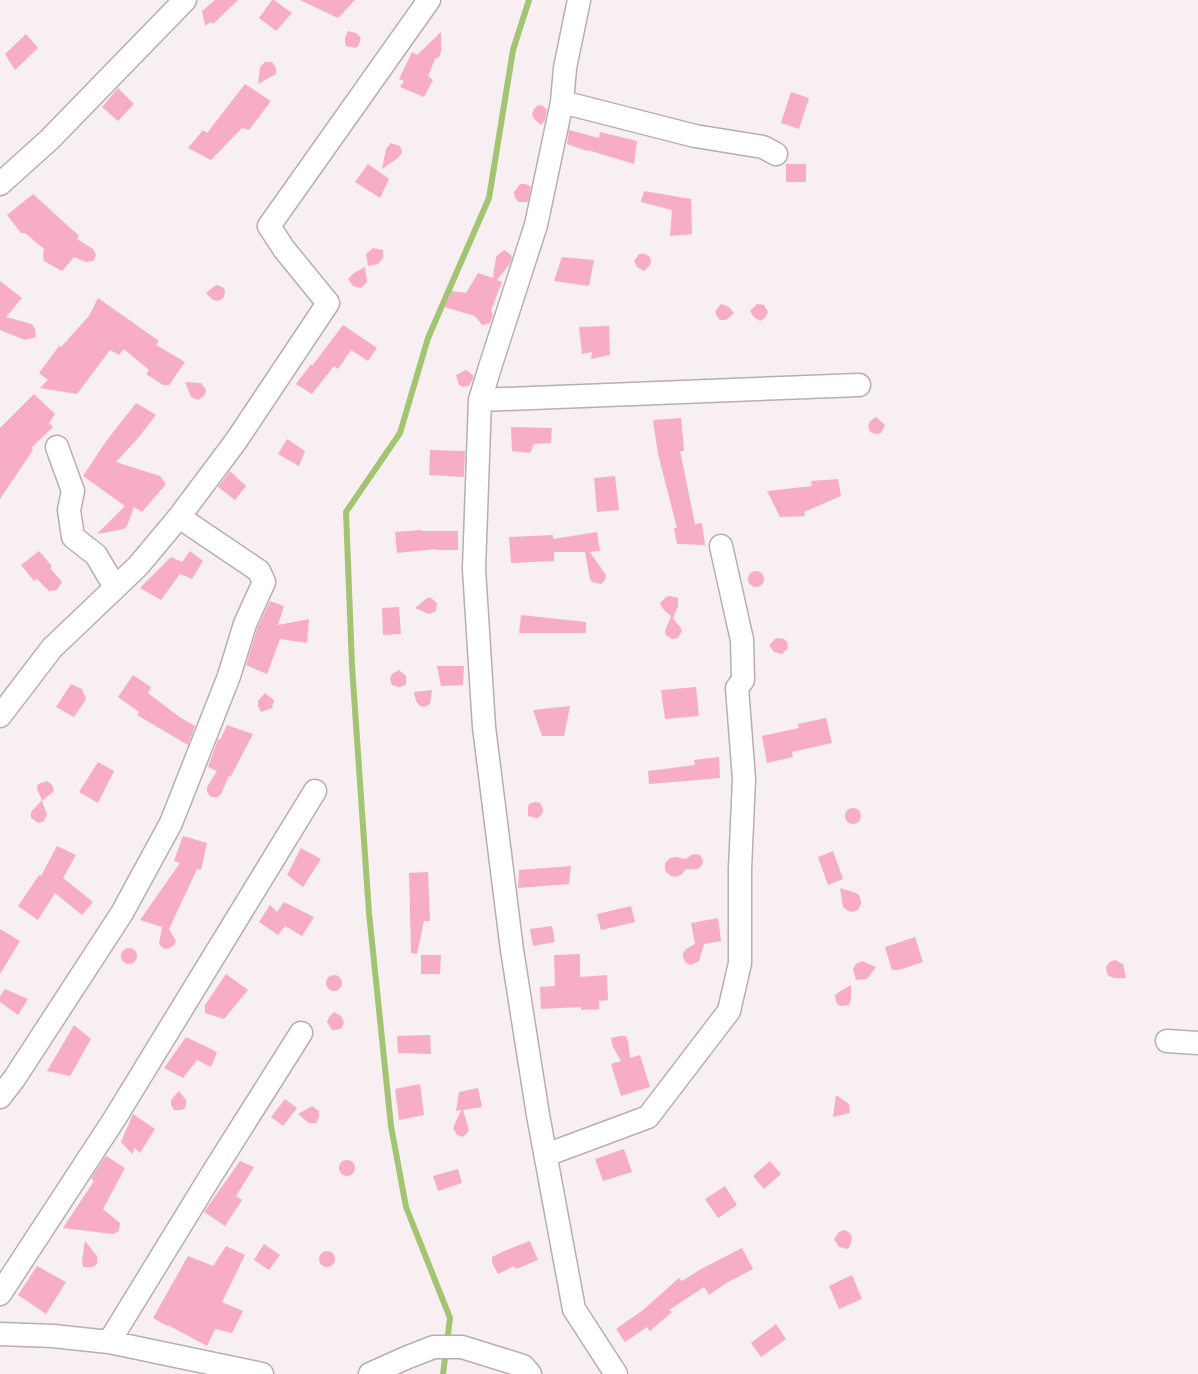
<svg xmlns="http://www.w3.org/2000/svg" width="1198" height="1374" font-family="Roboto,sans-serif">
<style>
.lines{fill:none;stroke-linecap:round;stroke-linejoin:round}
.stream{stroke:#a3c573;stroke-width:6}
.building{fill:#f8adc7}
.minor-casing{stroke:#b7aeb1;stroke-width:25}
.minor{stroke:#fff;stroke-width:22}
</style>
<rect width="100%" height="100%" fill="#f8eff2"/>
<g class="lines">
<path class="stream" d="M 443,1374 L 450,1318 L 406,1207 L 391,1126 L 369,913 L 352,666 L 346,512 L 400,433 L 428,338 L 489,198 L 513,50 L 529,0"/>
</g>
<path class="building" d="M 215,0 L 238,0 L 213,24 L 211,22 L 205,26 L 202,11 Z
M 272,0 L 274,0 L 292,13 L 276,31 L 259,18 Z
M 300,0 L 355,0 L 338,18 Z
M 348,31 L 356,33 L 361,38 L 359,44 L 356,48 L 346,46 L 345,43 L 345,38 Z
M 441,32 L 441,52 L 439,57 L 435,59 L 428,76 L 433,80 L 424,97 L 400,87 L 404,81 L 399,79 L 412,52 L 417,55 Z
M 26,34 L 38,48 L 15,70 L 5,54 Z
M 265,62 L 272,62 L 276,68 L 276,74 L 258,84 L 260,67 Z
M 245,84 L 271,101 L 249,130 L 242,128 L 211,160 L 188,148 L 203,130 L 207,133 Z
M 118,88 L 134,104 L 118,121 L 102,107 Z
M 791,92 L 809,98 L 799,129 L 781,123 Z
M 542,105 L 547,110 L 545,120 L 541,125 L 534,119 L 532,114 L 534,109 L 537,106 Z
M 569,130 L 599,138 L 600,132 L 637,141 L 634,164 L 591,151 L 584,150 L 567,144 Z
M 391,143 L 400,146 L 402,152 L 398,158 L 382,169 L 386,149 Z
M 368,164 L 389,179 L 380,198 L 355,182 Z
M 786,164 L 806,164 L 806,182 L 786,182 Z
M 520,184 L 526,184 L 531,187 L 528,202 L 519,202 L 515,198 L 514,192 Z
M 644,191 L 691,199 L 692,234 L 670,236 L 672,210 L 641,202 Z
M 33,194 L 79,236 L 77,239 L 93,249 L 96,255 L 93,261 L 86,262 L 74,257 L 62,271 L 44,261 L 43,256 L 44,249 L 25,233 L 21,233 L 7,215 Z
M 373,248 L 383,250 L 383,258 L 378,264 L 368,266 L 366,254 Z
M 505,250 L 511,255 L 512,258 L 509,265 L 497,280 L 502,282 L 491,310 L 493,315 L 490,323 L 488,324 L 482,325 L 475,316 L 444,307 L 452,291 L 466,293 L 478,273 L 493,278 L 496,257 L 500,253 Z
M 639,254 L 645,254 L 650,257 L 651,262 L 650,265 L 644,271 L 637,267 L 634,261 Z
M 562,257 L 594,260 L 589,286 L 554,281 Z
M 365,267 L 367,282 L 361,288 L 353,286 L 348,279 L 354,273 Z
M 0,281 L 22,298 L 6,317 L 32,324 L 35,329 L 36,337 L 25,340 L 0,330 Z
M 217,285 L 224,288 L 225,292 L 224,297 L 219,301 L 213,300 L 206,293 L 213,287 Z
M 98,298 L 159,341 L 156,345 L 185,362 L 169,385 L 163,385 L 146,374 L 149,370 L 124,349 L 119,355 L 110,350 L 77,394 L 40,388 L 48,380 L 39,373 L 59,346 L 61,347 L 89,316 Z
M 721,304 L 729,307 L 734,313 L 726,320 L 720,320 L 716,315 L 716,310 Z
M 757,304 L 764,305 L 768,312 L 765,318 L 760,321 L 754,317 L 750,311 Z
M 343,325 L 377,348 L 368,361 L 351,350 L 338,369 L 334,366 L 312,394 L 296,384 L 311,364 L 312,366 Z
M 609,326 L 610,355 L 591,359 L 592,352 L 582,354 L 579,327 Z
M 466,370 L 473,375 L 473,379 L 469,386 L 463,387 L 459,385 L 456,375 Z
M 185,382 L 201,383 L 205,388 L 206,391 L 204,396 L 198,400 L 191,397 Z
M 34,394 L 55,414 L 49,423 L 53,427 L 31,448 L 33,450 L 0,499 L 0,428 Z
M 136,403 L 156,415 L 139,437 L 116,462 L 160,476 L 166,484 L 142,512 L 134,507 L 127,526 L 124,529 L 97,534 L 125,506 L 83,476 L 107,440 Z
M 876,417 L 885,425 L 881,433 L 876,434 L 870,432 L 868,426 L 870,421 Z
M 681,418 L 684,451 L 680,451 L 695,524 L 702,523 L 705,545 L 677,544 L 674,528 L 677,528 L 658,454 L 653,420 Z
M 511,427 L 552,428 L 551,443 L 534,444 L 530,453 L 512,451 Z
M 287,439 L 305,451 L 299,466 L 278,454 Z
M 430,450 L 465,451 L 464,477 L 429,475 Z
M 230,471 L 246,486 L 235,500 L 218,487 Z
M 615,476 L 619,510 L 597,512 L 594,478 Z
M 838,479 L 841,496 L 804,512 L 805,516 L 780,517 L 767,491 L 812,486 L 811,481 Z
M 422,530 L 422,531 L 458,531 L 458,550 L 436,550 L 436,549 L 397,553 L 395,532 Z
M 597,532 L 600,551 L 590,552 L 606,575 L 605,580 L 601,584 L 592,582 L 590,579 L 585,552 L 554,552 L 554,561 L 511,563 L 509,537 L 553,535 L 553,539 Z
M 39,551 L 52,566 L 50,568 L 62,582 L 57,590 L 49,591 L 37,579 L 34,581 L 21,565 Z
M 190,551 L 203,561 L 192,579 L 180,574 L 161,600 L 140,588 L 171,557 L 182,562 Z
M748 579a8 8 0 1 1 16 0a8 8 0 1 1-16 0Z
M 670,596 L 678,598 L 678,606 L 673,618 L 663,609 L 660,603 L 666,597 Z
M 427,598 L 431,598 L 437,603 L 436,611 L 429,614 L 415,608 Z
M 270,601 L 284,606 L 278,625 L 309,619 L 307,643 L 280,639 L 267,674 L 246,665 L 257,629 Z
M 399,607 L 401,634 L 383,635 L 382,608 Z
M 521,615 L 586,622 L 586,633 L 519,633 Z
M 671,616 L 680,627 L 682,631 L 678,638 L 672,639 L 666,635 L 665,631 Z
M 776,638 L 784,639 L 787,642 L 788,648 L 782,654 L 774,652 L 769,645 Z
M 437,666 L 464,666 L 463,685 L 441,686 Z
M 399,670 L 406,676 L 406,685 L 399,687 L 392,685 L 390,679 L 392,674 Z
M 133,675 L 151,687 L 148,693 L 181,718 L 195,726 L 188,745 L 137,715 L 139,712 L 118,697 Z
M 71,684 L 82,689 L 86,699 L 74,717 L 56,707 Z
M 696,687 L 699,716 L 665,719 L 661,690 Z
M 432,690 L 430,704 L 424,707 L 420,706 L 416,701 L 414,692 Z
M 265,693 L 274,700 L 272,708 L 261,712 L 258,706 L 258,701 Z
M 570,706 L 564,736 L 542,736 L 533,710 Z
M 826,718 L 832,743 L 792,752 L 793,757 L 767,763 L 762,736 L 799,728 L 798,724 Z
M 227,725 L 253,734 L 231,776 L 229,776 L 221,794 L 218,797 L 211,797 L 207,792 L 207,787 L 217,771 L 208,767 L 218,739 L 220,740 Z
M 719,757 L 720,778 L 649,784 L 648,771 L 695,765 L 694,760 Z
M 98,762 L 114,771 L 98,803 L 79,792 Z
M 47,781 L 52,785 L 54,791 L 42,801 L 47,814 L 44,821 L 38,823 L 31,818 L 31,812 L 42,800 L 37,789 L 38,784 Z
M 535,802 L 540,803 L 543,809 L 542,814 L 538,818 L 528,816 L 528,807 L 529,804 Z
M845 816a8 8 0 1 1 16 0a8 8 0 1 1-16 0Z
M 183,836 L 207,843 L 201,870 L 197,869 L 169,929 L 176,941 L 174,945 L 170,948 L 164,949 L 159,944 L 162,927 L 140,920 L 180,863 L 174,861 Z
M 57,846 L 76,855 L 63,878 L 93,902 L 82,915 L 55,893 L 38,920 L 18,906 L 39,875 L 41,876 Z
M 301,848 L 321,859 L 303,887 L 287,875 Z
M 833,851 L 843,879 L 828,885 L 818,857 Z
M 696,854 L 700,855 L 703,860 L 702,865 L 698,869 L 686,869 L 681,875 L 675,877 L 671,876 L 666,872 L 665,869 L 665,863 L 670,858 L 676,857 L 686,859 L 691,855 Z
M 571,866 L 569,884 L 518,888 L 519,870 Z
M 428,872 L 430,921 L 424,921 L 417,954 L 411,953 L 409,873 Z
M 840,888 L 856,893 L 859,895 L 861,901 L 861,904 L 858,910 L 852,912 L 848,911 L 843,907 Z
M 284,902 L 314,917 L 302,936 L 285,926 L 278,935 L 259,922 L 270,905 L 277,912 Z
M 631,906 L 635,922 L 601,930 L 597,914 Z
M 718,918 L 721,941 L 704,944 L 699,961 L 691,965 L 686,963 L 683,958 L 683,953 L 686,949 L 695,944 L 691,923 Z
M 552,926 L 555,942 L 533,946 L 530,929 Z
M 0,929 L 20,941 L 0,974 Z
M 915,937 L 923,962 L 899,970 L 892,970 L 885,947 Z
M121 956a8 8 0 1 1 16 0a8 8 0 1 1-16 0Z
M 580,954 L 580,977 L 607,975 L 608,1000 L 599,1001 L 599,1009 L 581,1010 L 581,1007 L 541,1009 L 540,987 L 555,986 L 554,955 Z
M 421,955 L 441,955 L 440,974 L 421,974 Z
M 1115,960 L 1123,964 L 1126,978 L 1114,978 L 1109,976 L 1107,973 L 1106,967 L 1108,964 L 1110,962 Z
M 862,961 L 876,967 L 867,979 L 856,980 L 853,969 L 856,964 Z
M 226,974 L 248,990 L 224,1019 L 205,1013 L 205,1005 Z
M326 983a8 8 0 1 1 16 0a8 8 0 1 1-16 0Z
M 851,985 L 851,999 L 849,1005 L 840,1006 L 836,1002 L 835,995 L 839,992 Z
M 5,989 L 28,999 L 18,1015 L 0,1002 L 0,996 Z
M 334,1012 L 341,1016 L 344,1022 L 342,1028 L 336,1030 L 332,1030 L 327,1022 L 329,1017 Z
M 74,1025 L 91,1039 L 70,1076 L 47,1071 Z
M 430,1035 L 431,1054 L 398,1053 L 397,1036 Z
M 620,1036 L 626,1036 L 628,1041 L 630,1058 L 640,1055 L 650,1087 L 621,1096 L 611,1064 L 621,1061 L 613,1047 L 611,1038 Z
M 186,1037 L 217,1052 L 211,1067 L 197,1060 L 183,1078 L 164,1068 Z
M 420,1084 L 424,1115 L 399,1120 L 395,1089 Z
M 478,1088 L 482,1107 L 463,1110 L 469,1130 L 468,1132 L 463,1137 L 457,1135 L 453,1128 L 461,1110 L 456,1111 L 459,1092 Z
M 179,1091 L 186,1100 L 186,1104 L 185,1108 L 181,1110 L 174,1110 L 171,1105 L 171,1100 Z
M 836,1095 L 849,1104 L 850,1113 L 833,1117 Z
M 285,1099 L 297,1108 L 283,1126 L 271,1117 Z
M 312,1106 L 319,1111 L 319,1117 L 316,1123 L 309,1123 L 298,1114 Z
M 133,1114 L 155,1129 L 140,1153 L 135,1148 L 132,1154 L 121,1142 Z
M 624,1149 L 632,1172 L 603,1181 L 595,1159 Z
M 106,1156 L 125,1168 L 103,1209 L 120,1223 L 119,1231 L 113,1234 L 63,1228 L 94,1181 L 91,1178 Z
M339 1168a8 8 0 1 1 16 0a8 8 0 1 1-16 0Z
M 240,1161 L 254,1167 L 236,1196 L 242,1200 L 225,1226 L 204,1212 Z
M 770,1161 L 781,1174 L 764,1189 L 753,1176 Z
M 458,1169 L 462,1183 L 438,1191 L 433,1176 Z
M 725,1186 L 737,1205 L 718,1218 L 705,1199 Z
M 844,1230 L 850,1233 L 852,1238 L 851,1243 L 848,1249 L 839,1247 L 834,1239 L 839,1232 Z
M 85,1241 L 97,1256 L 97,1264 L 93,1267 L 83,1267 L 82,1260 Z
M 530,1241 L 538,1260 L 516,1269 L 514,1266 L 498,1274 L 492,1263 L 492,1257 L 504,1251 Z
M 264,1244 L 280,1255 L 269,1270 L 254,1260 Z
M 226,1246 L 245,1255 L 222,1302 L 243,1311 L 232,1333 L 215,1329 L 207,1346 L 168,1325 L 167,1326 L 153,1318 L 188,1256 L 213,1266 Z
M 742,1248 L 753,1269 L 726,1283 L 709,1295 L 704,1287 L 669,1310 L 672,1312 L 650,1331 L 647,1327 L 625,1342 L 616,1329 L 643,1310 L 679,1278 L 682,1281 L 701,1269 Z
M319 1259a8 8 0 1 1 16 0a8 8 0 1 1-16 0Z
M 37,1266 L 66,1282 L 46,1314 L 18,1295 Z
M 852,1275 L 862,1299 L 839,1309 L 829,1286 Z
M 776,1324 L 786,1339 L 761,1357 L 751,1343 Z"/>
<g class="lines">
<g class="minor-casing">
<path id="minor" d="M 579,0 L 565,68 L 562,102 L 536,225 L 491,364 L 480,400 L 474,569 L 484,727 L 512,950 L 538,1115 L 574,1309 L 616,1374
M 562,102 L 695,136 L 763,147 L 776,154
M 0,184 L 50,139 L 185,0
M 480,400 L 859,385
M 57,447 L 73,491 L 69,510 L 73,537 L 96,555 L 115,587
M 0,716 L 52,648 L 138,566 L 179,517 L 236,441 L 328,303 L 284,249 L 269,226 L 429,0
M 1167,1041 L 1198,1043
M 0,1097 L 14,1079 L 122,913 L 171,823 L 229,676 L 245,624 L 264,582 L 259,571 L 179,517
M 546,1155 L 648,1117 L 729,1011 L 740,963 L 740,869 L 744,779 L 737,688 L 743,680 L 742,640 L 721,546
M 0,1294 L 115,1118 L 315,791
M 0,1334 L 53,1336 L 109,1342 L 262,1374
M 109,1342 L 212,1174 L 301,1033
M 370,1374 L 408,1357 L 434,1347 L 462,1347 L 523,1366 L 530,1374"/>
</g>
<use href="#minor" class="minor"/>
</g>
</svg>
